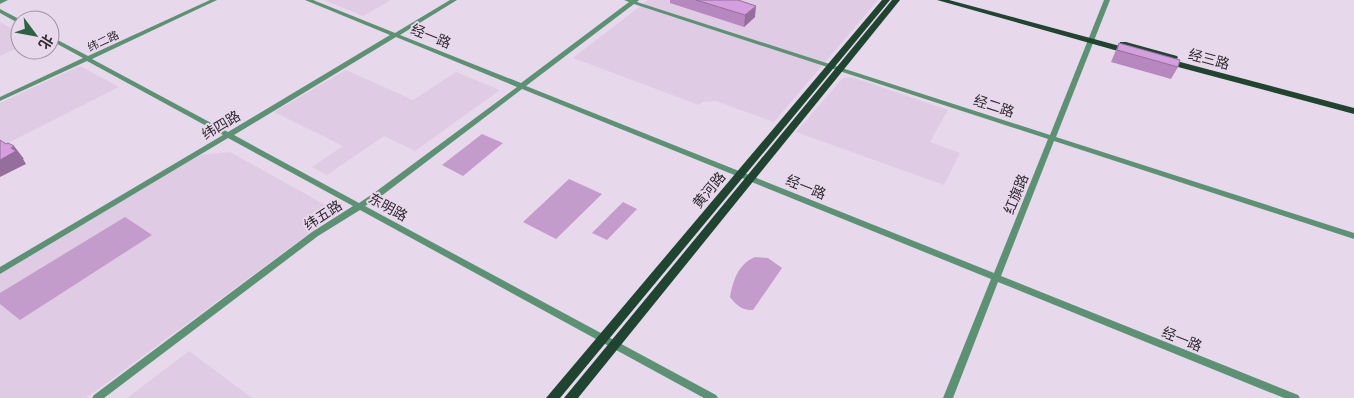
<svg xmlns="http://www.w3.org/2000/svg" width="1354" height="398" font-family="Barlow,'Noto Sans SC',sans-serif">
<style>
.built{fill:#e0cbe4}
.green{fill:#c49ccb}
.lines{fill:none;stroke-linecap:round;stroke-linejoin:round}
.minor{fill:#5b9273;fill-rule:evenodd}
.major{fill:#1f4531;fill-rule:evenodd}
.wall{fill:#b788bf}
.shaded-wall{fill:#956f9b}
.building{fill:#d59ede;stroke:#956f9b}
.labels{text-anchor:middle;stroke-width:4;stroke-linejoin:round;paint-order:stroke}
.far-street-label{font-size:11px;fill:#302a31;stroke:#e8d8eb}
.street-label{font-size:14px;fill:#302a31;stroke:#e8d8eb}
</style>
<rect width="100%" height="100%" fill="#e8d8eb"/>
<path class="built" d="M 324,0 L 391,0 L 363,16 Z
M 648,0 L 878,0 L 774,122 L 716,101 L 702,102 L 699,105 L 573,58 Z
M 0,22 L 20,33 L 20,47 L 0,56 Z
M 80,66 L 119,87 L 0,147 L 0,103 Z
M 346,70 L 413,100 L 456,72 L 500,90 L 415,151 L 384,136 L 327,175 L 312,167 L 343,146 L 274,112 Z
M 852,77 L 948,110 L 930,142 L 960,153 L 944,185 L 796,132 L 843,78 Z
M 230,152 L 338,212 L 86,398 L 0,398 L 0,274 L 200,155 Z
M 189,351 L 252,398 L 127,398 Z"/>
<path class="green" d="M 482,134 L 503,143 L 463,176 L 442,165 Z
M 569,179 L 602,194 L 556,239 L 523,222 Z
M 623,202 L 637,209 L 607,240 L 592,233 Z
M 125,217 L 152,235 L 20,320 L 0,304 L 0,293 Z
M 755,257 L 768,258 L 782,268 L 753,310 C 743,311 736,305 730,297 C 733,281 738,264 755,257 Z"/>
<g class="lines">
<path class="minor" d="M 0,0 L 8,0 L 0,4 Z
M 210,0 L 217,0 L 92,59 L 228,132 L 390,35 L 305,0 L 313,0 L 395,33 L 450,0 L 457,0 L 400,35 L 521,83 L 629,2 L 624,0 L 639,0 L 637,2 L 1050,135 L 1104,0 L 1110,0 L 1056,137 L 1354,233 L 1354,239 L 1054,141 L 1001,276 L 1298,395 L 1300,398 L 1284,398 L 998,282 L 953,398 L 943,398 L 991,279 L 522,89 L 380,197 L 365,206 L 716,395 L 718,398 L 704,398 L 360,210 L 318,236 L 104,398 L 92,398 L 94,395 L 312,232 L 353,206 L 228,138 L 0,274 L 0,267 L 223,135 L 87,61 L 2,100 L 0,101 L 0,97 L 83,58 L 50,40 L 50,36 L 88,56 ZM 634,4 L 1048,139 L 994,273 L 526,86 ZM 396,37 L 517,87 L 374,193 L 359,203 L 234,135 Z
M 0,9 L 21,20 L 20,24 L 0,13 Z"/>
<path class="major" d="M 882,0 L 890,0 L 560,398 L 546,398 Z
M 892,0 L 900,0 L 578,398 L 564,398 Z
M 937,0 L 949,0 L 1131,49 L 1132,51 L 1128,53 L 1125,53 Z
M 1120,42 L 1126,42 L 1177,56 L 1178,58 L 1174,60 L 1171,60 L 1120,46 Z
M 1163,59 L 1169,59 L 1354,108 L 1354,114 L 1163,63 Z"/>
</g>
<path class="wall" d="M 670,0 L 738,0 L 755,17 L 744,27 L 670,3 Z
M 1119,43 L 1178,67 L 1171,79 L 1111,62 Z"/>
<path class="shaded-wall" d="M 756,6 L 755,17 L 744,27 L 745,15 Z
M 14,146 L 24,159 L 23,159 L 26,164 L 0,177 L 0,160 L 11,148 Z"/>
<path class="building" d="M 696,0 L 738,0 L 756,6 L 745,15 Z
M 1119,43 L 1180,60 L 1178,67 L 1117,50 Z
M 0,140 L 6,144 L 8,143 L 14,146 L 11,148 L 16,151 L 0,160 Z"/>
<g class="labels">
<g class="far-street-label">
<text transform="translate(103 41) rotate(-25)" y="4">纬二路</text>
</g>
<g class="street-label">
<text transform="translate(431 36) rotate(22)" y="5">经一路</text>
<text transform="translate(1209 59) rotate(15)" y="5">经三路</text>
<text transform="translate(994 106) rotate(18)" y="5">经二路</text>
<text transform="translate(221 125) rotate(-31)" y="5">纬四路</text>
<text transform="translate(806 187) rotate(22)" y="5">经一路</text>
<text transform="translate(709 190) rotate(-50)" y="5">黄河路</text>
<text transform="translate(1016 194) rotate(-68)" y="5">红旗路</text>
<text transform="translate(388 207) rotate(29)" y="5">东明路</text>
<text transform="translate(323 215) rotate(-33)" y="5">纬五路</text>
<text transform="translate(1182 339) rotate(22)" y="5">经一路</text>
</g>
</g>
<g transform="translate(35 35) rotate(122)"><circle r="24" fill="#e8d8eb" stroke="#9e92a1"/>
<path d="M0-4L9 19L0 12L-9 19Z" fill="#2e6247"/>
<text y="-8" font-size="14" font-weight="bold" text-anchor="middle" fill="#302a31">北</text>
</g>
</svg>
